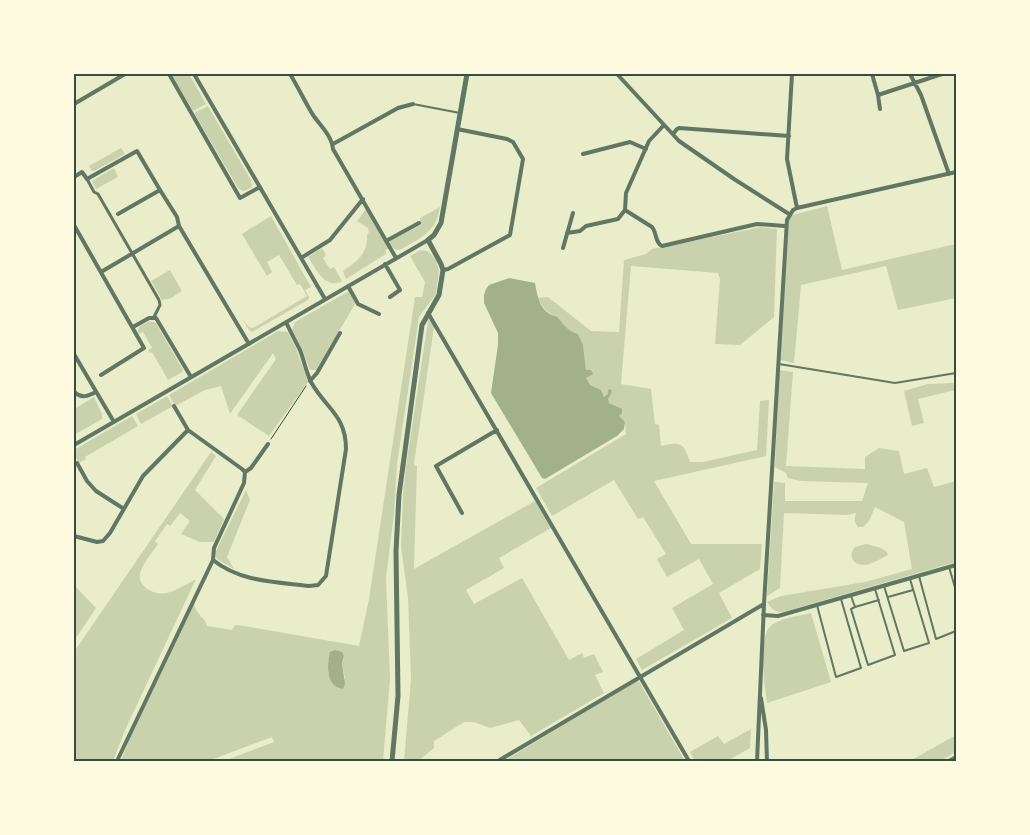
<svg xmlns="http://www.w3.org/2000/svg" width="1030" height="835" font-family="'Alegreya Sans',sans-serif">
  <rect width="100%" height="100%" fill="#e9edc9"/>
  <path fill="#cad2ad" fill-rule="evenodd" d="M171 74H189L206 104 193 111Z
    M208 106 251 180 252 187 245 191 241 190 238 188 194 113Z
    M121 148 125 154 94 171H92L89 166Z
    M114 168 118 177 96 189 92 181Z
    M827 206 842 270 956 244V298L898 310 886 266 801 285 794 363 780 360 789 216Z
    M440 207C436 232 422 237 402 249 396 251 393 249 390 244V241L421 225 420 218Z
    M366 209 389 248 386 250V254L346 279 343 271C357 262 368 253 367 235L369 232 368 228 357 221Z
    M271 216 311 287 305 290 309 297 308 300 252 332 249 330 242 319 249 327 253 328 307 296 300 284 297 285 279 255 267 262 272 272 267 276 242 234Z
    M761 227 777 229 774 317 740 345 715 344 720 279 718 273 631 266 621 384 651 389 655 424 659 425 661 446C681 441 684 443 690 462H703L757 450 760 401 769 400 766 456 654 481 691 544H762L760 569 719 593 732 618 642 670 636 659 684 630 672 608 713 584 699 559 667 577 657 559 666 554 643 517 638 519 614 480 552 516 536 488 626 434 625 422C620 419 609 406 608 400 608 398 611 394 612 392L604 397 601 390 590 385 585 377 592 374 586 370 583 345 578 334C565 331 564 322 555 316 546 311 543 308 538 298L548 297 591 331 619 332 624 260 646 254 652 249Z
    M322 248 326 255 323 258 330 269 334 267 342 281C325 290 316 269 308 257Z
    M421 250 427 251 430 253 436 260 439 271 436 294 419 317 397 464 394 514 386 578 390 679 383 761H224L274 742 272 737 208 761H121L129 740 194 603C196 616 205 616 207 626L232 630 235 625H238L359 646 369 599 415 297H422L425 282 410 256ZM344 657 342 663 345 679 332 682 328 673V660Z
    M170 270 182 291 171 298 162 300 151 281Z
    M349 291 355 304 316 370H310L302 349 292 330 295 322Z
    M430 319 434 327 414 464 415 466 417 465 414 569 535 501 551 528 499 558 504 568 466 590 474 604 522 578 569 660 582 653 584 658 594 654 603 672 595 675 604 693 531 736 519 720 490 728 474 722H464L434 741V748L418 761H404L411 679 408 598 401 547 403 495 406 466 428 321Z
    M149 321 156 323 183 370 182 372 168 380 152 352 150 353 148 350 152 348 143 332 139 334 138 331 139 327Z
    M278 331 288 332 296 348 308 382 269 436 237 415 276 359 273 353 230 414 221 386 205 390 175 406 169 395Z
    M779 370 793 372 786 466 865 469V457L879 448 899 451 904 474 927 468 934 487 956 481V562L783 612C775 613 771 608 767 602L781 596 865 582 912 569 904 522 875 507 869 521 863 527H858C853 521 855 519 856 513L847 515 784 513 780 588 767 596 774 482 785 483V501H862L868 483 801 481 788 478 786 473 775 467Z
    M953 383 955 390 918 399 924 423 912 426 904 391 928 384Z
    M167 396 173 406 141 424 136 414Z
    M94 397 102 414V419L74 435V409Z
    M132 416 138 426 85 457 86 459 79 463 74 454V450Z
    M211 452 216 456 195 490 224 519 214 542H200L181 534 190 521 180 513 170 526 167 524 155 541 158 544C153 552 142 564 140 574 139 580 141 584 146 588 164 601 179 588 196 579L126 728 113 761H74V652Z
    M246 490 250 500 227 557 234 569 217 559 215 553Z
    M866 544 881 548 887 552 888 555C882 558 875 562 869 564 856 568 846 558 855 547Z
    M74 585 96 608 74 641Z
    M811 613 831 682 767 703C765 686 756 634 773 624 784 617 800 616 811 613Z
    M638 680 685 761H504Z
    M751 729 750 748 727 761H695L690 752 718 736 724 744Z
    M956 735V752L940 761H910Z"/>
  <path fill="#a3b18a" d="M509 278 535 283C537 294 539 308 550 314 553 316 554 315 557 317 564 324 567 331 578 334L583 345 586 370H591L593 374 586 378 590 385 601 390 604 397 608 394V390L611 389 612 392 608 399 609 403 622 409V413L619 416 625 422 624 429 617 436 545 479 542 478 491 393 498 345V333L484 303V295L486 289 489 285Z
    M335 650 342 652 344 656 342 663 345 684 343 689C325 686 327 665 330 652Z"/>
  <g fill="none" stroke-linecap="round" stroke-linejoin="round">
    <path stroke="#344e41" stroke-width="1" d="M271 439 306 386"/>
    <path stroke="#617663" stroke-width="2" d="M413 104 460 113
      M779 364 895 383 956 373
      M949 567 956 591
      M919 576 936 639 956 631
      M884 586 904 651 929 643 910 579
      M851 596 855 607 851 609 868 665 895 655 875 589
      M888 597 913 590
      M817 605 836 677 861 668 841 599
      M855 607 879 600"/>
    <path stroke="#617663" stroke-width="3" d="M87 179 94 192 98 194 159 300 160 305 154 317"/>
    <path stroke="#617663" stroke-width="4" d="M169 74 240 198 260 187
      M194 74 325 299
      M290 74C298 87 305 102 313 115 320 125 332 136 333 149L396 258
      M617 74 679 141 734 179 789 214
      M792 74 787 159 797 208
      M872 74 878 95 880 109
      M910 74 921 95 949 174
      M878 95 942 74
      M74 104 125 74
      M673 134 677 129 679 128 789 136
      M333 144 398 108 413 104
      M583 154 630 142 646 149
      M74 177 82 172 87 179 137 151 160 190 118 214
      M160 190 177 217 179 226 249 344
      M625 210 652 227C657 233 655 243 662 246L757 224 785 226
      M74 225 144 348 101 375
      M567 233 580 231 586 226 618 219 625 210 626 193 649 141 664 125
      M386 241 419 223
      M563 248 573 213
      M301 258 330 240 363 199
      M385 264 400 290 390 297
      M443 270 448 269 510 235 523 159 513 142 507 139 457 129
      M101 272 179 226
      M348 286 358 304 379 314
      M428 313 689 761
      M133 327 149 318H156L191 377
      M74 354 114 422
      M310 381 317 373 340 333
      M74 392C82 399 88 396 96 392
      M174 406 188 430 242 469 245 472 244 483 214 548 213 560
      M74 445 428 240
      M77 463 87 481 96 491 124 509
      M245 472 251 468 268 444
      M462 513 436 466 497 430
      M74 536 97 542 103 541 110 533 143 476 188 430
      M213 560C240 582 277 582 309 586L318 585 326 576 346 449C346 415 326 409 311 382 306 372 304 360 300 350 295 340 290 331 286 322
      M763 615 778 616 956 565
      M761 698 766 730 767 761
      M117 761 213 560
      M498 761 764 604
      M757 761 764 604 787 220 793 210 797 208 956 172
      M949 761 956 757"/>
    <path stroke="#617663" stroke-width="5" d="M392 761 398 696 396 551 399 495 422 325 439 295 443 270 441 264 428 240 434 235 441 223 467 74"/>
  </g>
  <rect width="1030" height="835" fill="none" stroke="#fefae0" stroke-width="150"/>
  <rect x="75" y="75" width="880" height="685" fill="none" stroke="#344e41" stroke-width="2"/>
</svg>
